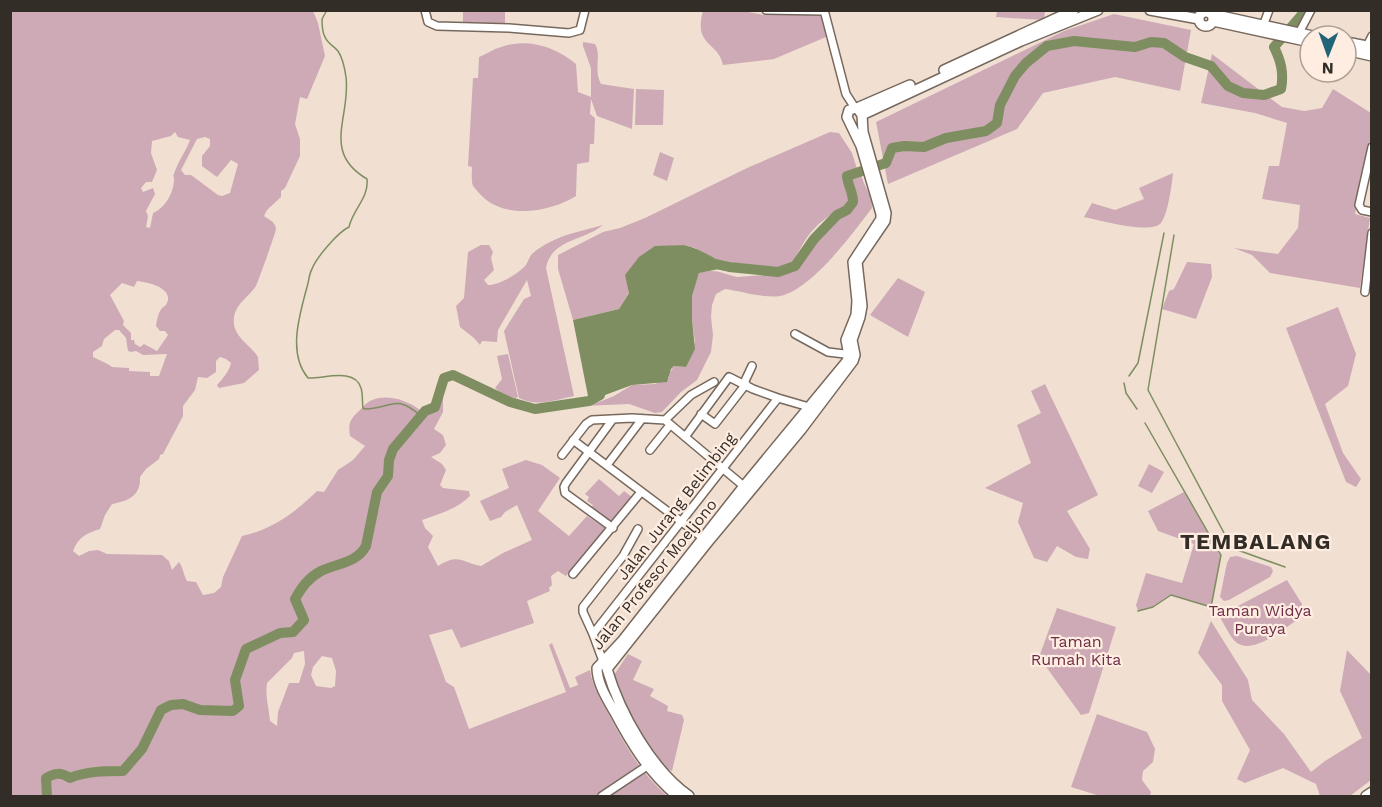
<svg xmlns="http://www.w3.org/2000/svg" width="1382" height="807" font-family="'Work Sans',sans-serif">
  <rect width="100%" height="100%" fill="#f1e0d2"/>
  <path fill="#cdaab6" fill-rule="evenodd" d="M10 11H313L318 23 325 56 307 99 300 97 295 124 300 139V156L285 188 281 191V197L267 210 264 216C269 220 275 221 276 229 276 232 258 282 256 286 247 299 232 306 234 324 235 337 251 346 258 357L259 370 244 383 219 388 217 385C223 378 229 372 231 363L226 359 220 357 216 361V372L207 378 198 377 195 390 183 406V416L163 454 160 455 159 459 146 469 140 477C141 496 128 501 112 504L105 515 100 529C87 533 78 537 73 551L79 556 89 551 98 550 107 554 162 555 169 561 172 570 179 562C183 567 183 574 187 581L196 582 203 595 214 593 221 587 223 577 242 536C271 530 296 512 317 491L324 492 338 470 353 460 365 446 350 436C348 424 350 419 359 411 362 408 366 403 370 401 386 393 407 400 420 410L433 405 435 398 443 396V412L434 429 443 435 446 445 440 453 431 457 442 464 446 470 440 485 443 488 469 491 470 496C457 509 439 514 422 520L425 528 433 536 428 547 438 566C459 553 461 562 481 566L503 553 532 540 517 505 505 512 501 517 490 521 480 501 509 488 502 469 526 460 542 465 560 478 538 511 569 536 587 516 608 530 566 576 558 571 551 576 552 585 549 588 550 591 527 601 534 623 461 648 452 629 429 635 446 682 454 687 469 729 566 692 549 645 552 643 570 688 578 685 575 677 590 670C592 685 601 700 608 713 624 744 641 773 667 796H11ZM175 132 178 137 190 140C186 151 179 160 175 171 172 179 174 173 174 181 173 194 165 208 153 213L150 228 146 227 148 216 146 211 155 194 153 188 143 192 141 188 146 182H152L157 170 151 153 152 141 171 136ZM205 137 210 139V146L202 156V166L217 177 231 160 238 164 230 193 222 196 218 195 191 175H185L181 170 197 139ZM137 281C147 282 176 288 166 305 165 306 163 307 162 308 158 313 157 320 156 326L160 331H165L168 335 157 351 144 344 140 347 135 344 134 340H131V333L123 325 124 321 110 295 122 283 134 287ZM115 330H119L126 338 128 351 131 352 136 351 143 355 167 354 159 376H150V372L129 371V368L112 367C106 362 100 361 93 357V352L102 346 104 339ZM304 651 305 664 299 683H289L278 712 277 726 270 721C269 708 265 697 267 683L292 658 294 653ZM322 656 332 658 336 671 335 686 331 688 316 686 311 675 313 667Z
    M463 11H505V24L463 22Z
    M703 11H743L764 15 822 14 826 37 774 59 723 65C719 48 709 48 703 36 699 29 701 18 703 11Z
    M997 11H1045L1044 20 996 17Z
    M1114 14 1191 30 1180 91 1115 77 1043 93 1017 129 888 184 876 122 1064 31Z
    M583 42 595 44C602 56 593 70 601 84L634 89 632 129 597 116 591 99 590 114 595 118 594 144H590L589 162 577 164 576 196C549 213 502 220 479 193 478 192 474 187 473 186 471 181 472 172 472 167L468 166 473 78H478L479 57C487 54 493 49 501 47 528 38 554 46 576 64L578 92 591 97V68L583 46Z
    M1212 54 1282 107 1304 111 1322 108 1333 89 1371 113V136L1355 214 1370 218 1360 288 1270 273 1252 255 1234 248 1278 254 1298 228 1300 205 1262 199 1269 166H1279L1287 123 1255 113 1201 103Z
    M636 89 664 90 663 125H635Z
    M830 132 839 133 852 153 857 169 844 174 845 186 850 194 846 206C830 214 816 224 806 239 801 246 797 256 791 263 781 273 742 270 732 262L722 263 695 248 684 245 656 247 619 309 573 320 558 269V255L603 232 620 228 645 218 747 168Z
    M660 152 674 158 667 181 653 175Z
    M1173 173C1172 184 1168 214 1161 223 1151 235 1099 220 1084 217L1092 203 1115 210 1144 199 1139 188Z
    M861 174C864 187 872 195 872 208 852 234 815 285 784 295 770 300 740 291 725 289L716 294 712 305 711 317 713 335 711 352 697 380 681 392 662 412 655 413 629 404 583 406V404L599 402 614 396 632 385 655 384 669 378V374L674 366 686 367 695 342 692 319V295L699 273C717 268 722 274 737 277L779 274 798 269C810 250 820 234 837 220 843 215 852 211 854 203 857 195 853 186 850 180Z
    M603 225C584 241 551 239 546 268L574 396C555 400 537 407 519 398L504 331 524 299 531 296 527 280 498 330 497 342 482 341 480 345 474 338 460 327 456 306 464 298 468 252 481 245H489L493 252 491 258 494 270 484 280 488 285C499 285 518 274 525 266 528 263 529 257 532 254 537 249 546 244 552 241 568 233 586 230 603 225Z
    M1187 262 1211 264 1212 277 1196 319 1162 309 1169 291 1174 289Z
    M898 278 925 292 908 337 870 315Z
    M1338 307 1356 354 1348 386 1325 404 1343 453 1361 479 1356 487 1346 482 1286 328Z
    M508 354 518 397 516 398 504 396 495 388 502 379 497 356Z
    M1045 384 1098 495 1067 511 1090 549 1088 559 1076 557 1057 546 1047 562 1034 558 1018 522 1023 503 985 488 1031 463 1017 425 1041 413 1031 391Z
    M1149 464 1164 472 1152 493 1138 486Z
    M599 479 619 496 624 491 632 497 613 524 590 509 593 505 587 501 589 497 585 494Z
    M1184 492 1221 555 1211 607 1171 595 1153 607 1138 611 1136 605 1146 573 1182 583 1194 544 1158 531 1148 511Z
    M1237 556 1271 567 1273 571 1270 577 1229 600 1224 601 1220 597 1227 563 1230 557Z
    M1287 580 1302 604 1300 618C1286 627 1254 655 1237 643 1230 638 1224 623 1219 616Z
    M1057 608 1116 627 1089 713 1081 715 1039 657Z
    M1211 621 1248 680 1252 700 1284 734 1311 772 1325 761 1362 738 1340 691 1347 650 1371 675V780L1350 796H1320L1316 784 1283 768 1245 783 1237 779 1250 750 1222 701V685L1198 653Z
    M628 654 642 661 633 680 654 689 650 696 668 706 667 711 682 715 684 720 672 771C661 768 637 732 631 720 623 706 619 690 614 675Z
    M1097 714 1147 732 1155 749 1153 762 1143 771 1142 780 1151 792 1150 796H1100L1071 787Z"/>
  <path fill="#7e8e60" d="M684 245C701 249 714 258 729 267L699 273 692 296V319L695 349 686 367 674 366 671 369 667 382 632 385 589 401 573 320 619 309 629 293 625 275 639 257 655 246Z"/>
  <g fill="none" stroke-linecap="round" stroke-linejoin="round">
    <path stroke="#7e8e60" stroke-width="1.5" d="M327 10 322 19C322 25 322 32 325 37 327 43 334 46 338 51 342 57 345 70 346 77 351 117 321 152 367 179 369 198 353 209 349 227 338 232 316 258 312 269 309 274 309 281 307 287 300 314 287 353 308 378 323 379 355 367 361 388 363 394 362 402 363 408L365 409C393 408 395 393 421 416
      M1174 235 1148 390 1232 548 1285 567
      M1129 376 1138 363 1164 233
      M1124 383 1126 393 1137 409
      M1138 611 1153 607 1171 595 1211 607 1221 555 1145 423"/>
    <path stroke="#7e8e60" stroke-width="10" d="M716 264 729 267 778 272 795 266 814 239 837 215 847 210 853 202C853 192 848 186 847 176L886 163 892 148 904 146 924 147 946 138 986 131 997 123 1000 105 1015 76 1026 63 1047 46 1074 41 1135 47 1151 42 1164 43 1185 57 1211 66 1228 86 1243 93 1264 95 1281 89C1284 73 1281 61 1274 47L1306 10
      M47 796 46 778C55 773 60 772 70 778 86 771 106 771 123 771L142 749 161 710 171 705 183 704 200 710 233 711 239 706 235 680 246 649 280 633 293 632 304 620 295 599C302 587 308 578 321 571 337 563 356 564 366 546L377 492 388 476 389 460 393 449 425 411 435 407 444 378 453 375 510 402 535 409 589 401 600 395"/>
    <g stroke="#77685d" stroke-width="10">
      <path id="street" d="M425 10 428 22 437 26 509 28 569 33 580 30 585 10
        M766 10 824 11
        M824 10 846 94 855 108
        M1207 12V10
        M1263 26 1269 10
        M1299 33 1311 10
        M1367 46 1372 36
        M1372 147 1359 205 1362 210 1372 212
        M1365 292 1372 233
        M795 334 828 352 853 355
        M744 383 752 366
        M701 414 715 424 746 384
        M665 420 691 395 714 382
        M685 437 729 377 753 389 778 398
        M573 440 703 538
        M650 450 670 425
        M562 455 586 424 592 420 632 418 665 420 746 488
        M607 465 642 419
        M613 528 565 493 564 487 566 483 613 419
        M573 574 641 492
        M593 634 583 612V607L623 556 638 529
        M604 664 593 634 778 398 809 407
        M602 796 647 766"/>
    </g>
    <g stroke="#77685d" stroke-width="12">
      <path id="secondary" d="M1150 10 1199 19
        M1199 19a7 7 0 1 1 14 0a7 7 0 1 1-14 0Z
        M1212 14 1313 36
        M1213 21 1310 42
        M1346 42 1372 47
        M1346 50 1372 56
        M944 70 1074 10
        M857 108 910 85
        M862 115 1021 41 1098 10
        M677 796C648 771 632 745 614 711 607 699 597 683 597 668L623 640 744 486 847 361 849 355 846 340 856 315 857 301 853 262 881 219V214L861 146 847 117 849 110 857 108 862 115 863 132 886 213 885 221 857 262 862 306 860 317 852 340 855 355 853 361 801 430 708 542 607 669C620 713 651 769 689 796
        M1366 796 1372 792"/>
    </g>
    <use href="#street" stroke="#fff" stroke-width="7"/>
    <use href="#secondary" stroke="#fff" stroke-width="9"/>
  </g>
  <g text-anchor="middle" stroke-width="4.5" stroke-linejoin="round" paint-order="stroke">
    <g font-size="16" fill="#332d28" stroke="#feede0">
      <text transform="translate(676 506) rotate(-52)" y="6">Jalan Jurang Belimbing</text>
      <text transform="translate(654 574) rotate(-51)" y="6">Jalan Profesor Moeljono</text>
    </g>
    <g font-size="16" fill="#6d2c48" stroke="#feede0">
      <text x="1260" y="616">Taman Widya<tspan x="1260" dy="18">Puraya</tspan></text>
      <text x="1076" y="647">Taman<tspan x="1076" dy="18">Rumah Kita</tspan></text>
    </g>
    <g font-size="22" font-weight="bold" letter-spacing="1.5" fill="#332d28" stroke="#feede0">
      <text x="1256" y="549">TEMBALANG</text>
    </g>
  </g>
  <rect width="1382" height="807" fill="none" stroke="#332d28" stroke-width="24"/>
  <g transform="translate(1328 54) rotate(181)"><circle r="28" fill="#feede0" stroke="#ada096" stroke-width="1.5"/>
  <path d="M0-4.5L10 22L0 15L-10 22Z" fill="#226477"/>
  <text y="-9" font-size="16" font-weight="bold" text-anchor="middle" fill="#332d28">N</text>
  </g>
</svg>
